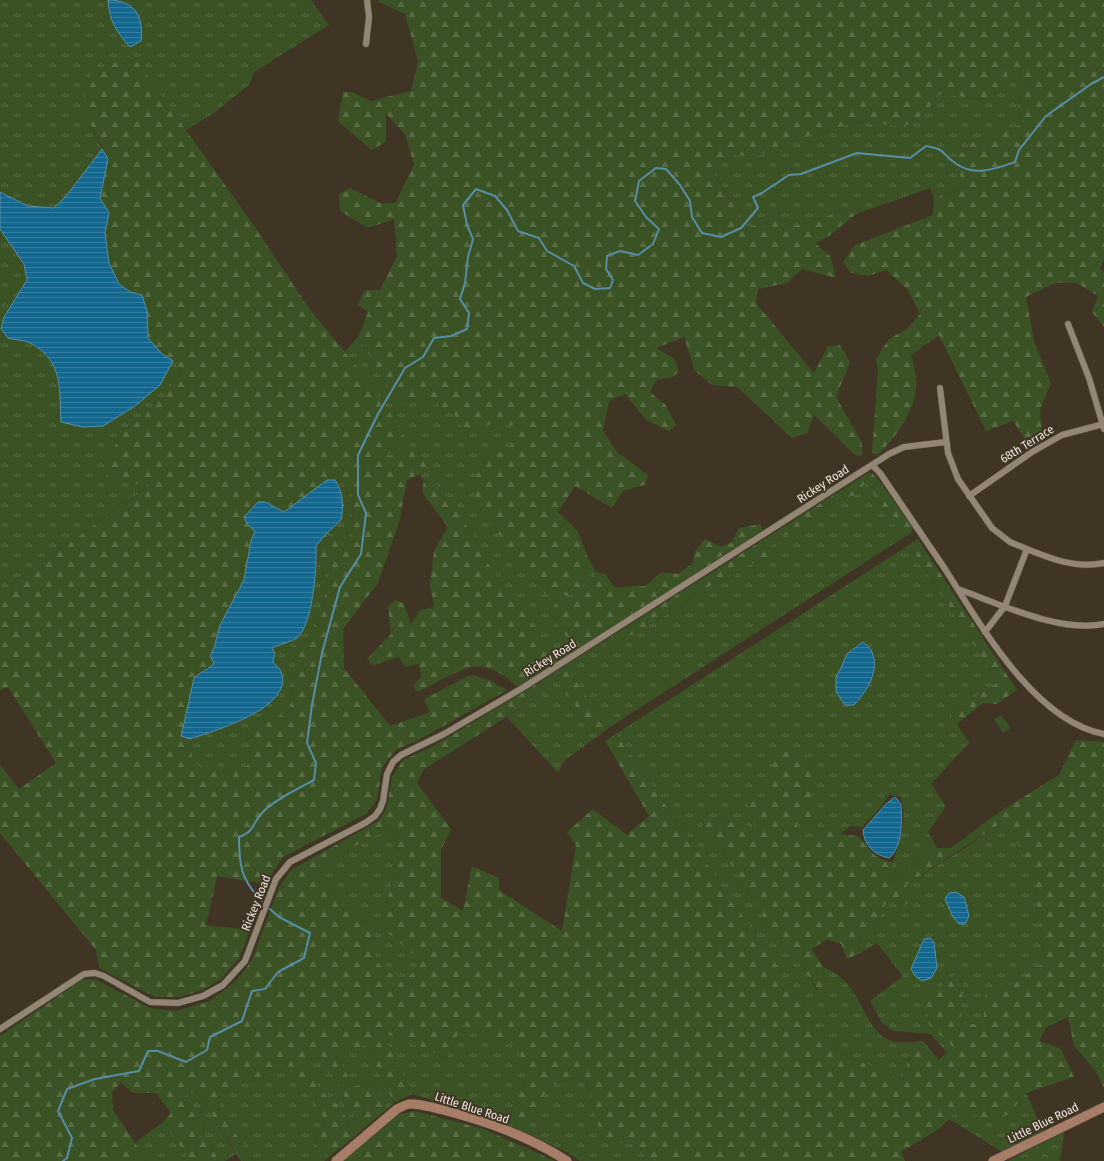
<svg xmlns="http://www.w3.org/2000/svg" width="1104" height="1161" font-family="'Fira Sans Condensed',sans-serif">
  <defs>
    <pattern id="grass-tufts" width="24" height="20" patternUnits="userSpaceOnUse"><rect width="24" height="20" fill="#3b5224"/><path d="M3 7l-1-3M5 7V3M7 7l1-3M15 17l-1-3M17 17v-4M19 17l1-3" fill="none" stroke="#586b43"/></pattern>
    <pattern id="forest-firs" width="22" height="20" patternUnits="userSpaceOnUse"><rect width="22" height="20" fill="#3b5224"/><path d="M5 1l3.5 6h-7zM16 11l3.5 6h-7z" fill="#586b43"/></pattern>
    <pattern id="park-crowns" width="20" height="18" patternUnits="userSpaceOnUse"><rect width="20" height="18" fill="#3b5224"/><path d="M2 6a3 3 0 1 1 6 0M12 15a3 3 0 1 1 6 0" fill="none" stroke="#586b43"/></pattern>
    <pattern id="water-rules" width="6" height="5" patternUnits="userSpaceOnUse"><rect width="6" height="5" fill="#146890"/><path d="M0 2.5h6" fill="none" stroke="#367e9f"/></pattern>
  </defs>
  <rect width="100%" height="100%" fill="#403525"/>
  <path fill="url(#grass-tufts)" d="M0 0H108L109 16 142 28C139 15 132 6 119 0H311L329 25 254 72 250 84 214 113 186 130 132 55 81 105 102 149C88 170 72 190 54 208L28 206 0 192Z
    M1007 71 1018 72 1028 80 1018 106 1020 125 973 142 957 157 962 189 934 198 930 188 856 214 840 212 794 226 785 219 747 227 712 170 726 154 754 157 822 131 864 121 904 127 925 113 940 94 986 100Z
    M0 229 24 264 27 280 4 317 8 338C15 340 25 340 32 344 64 362 59 391 62 422L103 426 135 406 160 385 173 361 182 369 164 397 127 428 152 484 0 591Z
    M358 337 398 401 439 399 451 410 467 433 491 424 519 426 508 451 488 454 472 484 583 586 588 558 596 572 591 587 580 599 556 604 549 611 576 650 560 660 479 553 475 537 436 484 424 481 419 475 429 470 387 456 363 374 345 352Z
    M335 480 352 484 353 542 325 535 341 520 340 487Z
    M866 482 903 538 610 727 564 666 604 641 609 648 683 605 696 592 729 578 750 563 760 564 768 558 767 548 828 505 857 494Z
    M909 545 998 682 950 713 969 743 931 784 946 806 928 832 937 848 904 870 897 881 888 879C895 852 909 825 901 797L889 795 882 806 862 827 851 826 840 834 825 827 811 839 797 831 798 819 818 811 808 788 814 773 805 752 772 800 756 828 718 819 702 821V829L720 846 780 947 800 964 817 990 826 985 823 967C863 980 863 1034 892 1041 899 1043 907 1042 914 1042L902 1080 838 1052 616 734Z
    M317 564 330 567 322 615 297 655 290 712 246 729 252 765 229 774 193 765 190 739C218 730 252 720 274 699L281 672 273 662 275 654 272 648 301 634 307 622Z
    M552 674 598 736 564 761 558 773 507 717 545 692 540 682Z
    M1004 820 1032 867 1045 962 1008 987 983 1024H961L963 986 958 973 937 990 953 1047 947 1053 931 1034 893 1031 882 1023 870 1001 903 976 877 943 859 954 861 934 879 920 887 900 906 885 965 848Z
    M391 826 399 854 384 913 422 961 417 969 402 982 375 962 374 929 307 873Z
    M462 1025 517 1044 529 1073 509 1116 528 1123 549 1086 585 1075 602 1141 634 1144 651 1161H580L567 1152 506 1124 412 1094 381 1031 447 1058Z
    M366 1045 394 1103 387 1109 372 1081 353 1087 337 1054Z
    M323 1056 362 1130 355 1136 340 1107 319 1089 306 1061Z
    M289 1066 325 1120 315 1142 329 1157 324 1161H254L219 1110 223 1091Z
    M197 1091 236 1154 225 1161H219L184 1096Z
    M1026 1093 1043 1131 1001 1151 949 1119 961 1107 1009 1114Z
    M163 1122 190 1161H147L135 1143Z"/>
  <path fill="url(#forest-firs)" fill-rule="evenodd" d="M378 0H1104V259L1100 269 1104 272V327L1092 312 1098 296 1077 283H1055L1026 297 1034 341 1051 384 1040 409 1042 432 1025 439 1013 421 986 431 939 335 911 355C913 363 916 372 916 380 918 408 897 436 878 455L872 452 878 370 876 359 889 339 908 328 920 314 908 290 886 270 868 276 851 273 843 262 855 245 933 215 934 198 962 189 957 157 973 142 1020 125 1018 106 1028 80 1018 72 1007 71 1008 88 986 100 940 94 925 113 904 127 863 121 822 131 754 157 726 154 712 171 747 227 785 219 794 226 840 212 856 214 829 236 815 243 830 256 836 278 802 269 787 283 758 289 756 303 814 373 828 346 840 345 850 362 836 397 862 442V456L855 455 814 415 807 433 792 438 737 387 712 385 695 371 684 337 656 348 675 359 679 372 671 378 657 379 650 392 665 404 676 425 669 431 646 420 625 394 609 401 603 431 617 452 648 475 645 485 623 491 612 508 575 486 558 512 578 531 588 558 583 586 571 595H546L476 505 472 484 488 454 508 450 519 426 491 424 467 433 451 410 438 409 439 399 398 401 358 337 368 312 358 305 365 290H380L397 256 394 219 368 228 340 211 339 194 350 188 382 204 396 202 414 165 405 134 386 114V142L371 150 338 121 343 92H353L370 101 411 91 418 61 405 14 379 2Z
    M132 54 252 223 311 311 363 374 403 432 388 456 414 447 429 470 407 480 400 519 378 583 343 629 344 668 390 726 430 712 424 699 470 675 487 679 507 690 417 741 397 749 382 767 377 800 366 814 283 857 265 884 217 876 206 925 250 930 239 958 222 978 203 990 180 997H155L99 968 96 950 0 833V765L19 789 56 763 8 687 0 690V591L151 485 106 481 107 458 127 428 164 397 182 369 161 353 148 338 147 311 130 292 119 284 109 263 105 233 109 213 100 198 108 159 81 105 91 75ZM327 480H335L352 484 353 542 325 535 316 546 317 564 330 567 322 615 297 655 290 712 246 729 252 764 229 774 193 764 190 739 184 738 194 678C200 672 210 669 214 662L210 656 214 648 220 625 244 580 251 541 255 531 248 525 265 502 284 512Z
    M868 473H872L878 479 913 528 911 533 903 538 866 482 857 494 828 505 767 548 769 558 760 564 750 563 729 578 696 592 683 605 609 648 604 641Z
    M424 481 436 484 475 537 480 553 560 660 520 686H516C505 675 489 664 471 667 462 668 429 687 417 692L413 686 421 677 419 664 405 667 399 657 373 665 367 659 391 634 388 607 396 600 404 604 411 624 420 610 434 607 430 584 434 550 448 527 422 492Z
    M760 524 763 530 576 650 549 611 556 604 580 599 591 587 596 572 605 574 615 588 631 586H645L662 572 678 574 693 563 694 553 705 539 721 547 732 542 739 528Z
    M918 539 1017 690 997 704 983 703 957 724 950 713 998 682 909 545Z
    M564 666 610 727 598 736 552 674Z
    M540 682 545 692 423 770 417 783 451 829 441 850V898L463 911 472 866 499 878V890L562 931 576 845 567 832 593 809 627 835 649 816 605 741 616 734 838 1052 902 1080 914 1042 923 1041 939 1060 953 1047 929 1025 925 993 937 990 958 973 963 986 961 1024H983L986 988 1008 987 1045 962 1032 868 1004 821 906 885 913 896 904 907 887 900 879 920 861 934 859 954 847 959 841 944 828 939 811 949 823 967 826 985 818 990 800 964 780 947 720 846 702 829V820L718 819 756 828 747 808 752 796 772 799 767 778 775 761 790 747 805 752 814 773 808 788 818 811 809 821 798 819 797 831 811 839 825 827 840 834 858 836C869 847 874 861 893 862L888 879 897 881 904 870 937 848H951L999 812 1059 775 1076 740 1104 742V1089L1096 1071 1074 1046 1068 1017 1045 1028 1040 1041 1061 1049 1074 1077 1026 1093 1009 1114 988 1123 961 1107 939 1129 901 1152 905 1161H651L634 1144 602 1141 585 1075 549 1086 528 1124 509 1116 529 1073 517 1045 462 1025 447 1058 382 1032 412 1094 394 1103 366 1045 337 1054 353 1087 372 1081 387 1109 362 1130 323 1056 307 1061 319 1089 340 1107 355 1136 329 1157 315 1142 325 1120 288 1066 223 1091 219 1110 254 1161H241L197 1091 184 1096 219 1161H190L163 1122 171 1113 156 1093H133L121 1083 112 1092 113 1110 147 1161H0V1036L82 980 95 979 150 1008 176 1011 210 1001 235 982 252 960 279 887 291 870 378 821 386 810 392 777 403 760 432 747ZM391 826 399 854 384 913 386 931 422 961 417 969 402 982 376 962 374 929 307 873Z
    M415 1111 484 1129 555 1161H341L399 1114Z"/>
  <path fill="url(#park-crowns)" d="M1064 1132 1060 1161H1008L1015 1157Z"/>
  <path fill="#3b5224" d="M1001 715 1011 728 1003 733 994 719Z"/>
  <path fill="url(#water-rules)" stroke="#568ea7" d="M108 0C135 0 144 17 141 41L130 47C116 31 109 21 108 0Z
    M102 149 108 159 100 198 109 213 105 233 109 263 119 284 130 292 142 295 147 311 148 338 161 353 173 361 160 385 135 406 103 426 83 427 61 422C59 391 64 362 32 344 25 340 15 340 8 338L1 329 4 317 27 280 24 264 0 229V192L28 206 54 208 67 195Z
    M327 480H335C343 492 344 505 341 520L325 535 316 546C317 567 313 622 298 637 294 641 278 645 272 648L275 654 273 662C275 665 280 668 281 672 295 708 213 731 190 739L181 736 182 732 194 678C200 672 210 669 214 663L210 656 214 648 220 625 244 580 251 541 255 531 248 525 244 517 258 502H265L284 512Z
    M863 642C886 658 870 689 854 705H845L836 692V677L841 668 847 654Z
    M895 797 901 804C902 821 903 846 889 858 873 855 864 844 863 830L886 804Z
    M956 892 964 897 969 916 965 924H959L953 917 945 899 949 893Z
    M930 938 934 942 937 968 931 978 922 981 915 976 911 969 924 939Z"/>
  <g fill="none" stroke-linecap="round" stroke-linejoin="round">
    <path stroke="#568ea7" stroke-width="2" d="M262 901C241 880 239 865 239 837 256 830 251 825 262 813 272 801 299 788 314 780L316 763 307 743 312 705 322 653 340 587 361 554 366 513 358 495V455L378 414 405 368 423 357 434 338 451 336 467 329 469 313 460 299 465 283 468 257 473 239 467 225 463 205 476 189 495 196 507 210 518 231 539 238 547 251 574 266 583 283 595 289 610 288 613 280 606 269 607 256 620 251 638 255 653 244 659 229 646 217 635 201 639 181 656 168 666 169 680 185 690 201 692 217 702 233 721 237 741 228 758 208 753 197 762 193 789 175 801 174 857 153 910 158 926 146C948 150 940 153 955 163 974 177 995 169 1015 162L1019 150 1046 116 1091 84 1104 77
      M63 1161 67 1158 72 1138 58 1111 67 1089 95 1079 139 1071 148 1051H158L186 1062 207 1050 210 1037 242 1021 252 991 265 989 278 972 304 958 310 933 279 917 270 909"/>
    <g stroke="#5b5243" stroke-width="7">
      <path id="street" d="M366 44 369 17 367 0
        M1068 324 1089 378 1104 429
        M940 388 948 453 958 479 992 528 1010 542 1027 549 1005 606 985 632
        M872 465 880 473C902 505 923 537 945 569 980 624 1034 721 1104 734
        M969 496 1032 452 1062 435 1104 424
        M1027 549C1052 559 1076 569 1104 563
        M958 589C1000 604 1059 633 1104 624
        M0 1029 84 974 95 973 104 976 150 1002 178 1003 203 996 223 985 245 961 276 879 290 862 365 823 375 816 380 809 383 801 387 774 393 762 401 755 444 734 524 687 889 454 904 447 946 442"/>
    </g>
    <g stroke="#5b5243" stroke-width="10">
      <path id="secondary" d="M336 1161 397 1109C401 1107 405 1105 409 1104 419 1103 429 1107 439 1109 483 1120 529 1136 567 1161
        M993 1161 1104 1107"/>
    </g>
    <use href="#street" stroke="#938674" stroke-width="6"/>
    <use href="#secondary" stroke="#a77d68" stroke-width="9"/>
  </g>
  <g text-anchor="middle" stroke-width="4" stroke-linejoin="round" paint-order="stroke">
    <g font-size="12" fill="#efe8de" stroke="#403525">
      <text transform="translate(1027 444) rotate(-32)" y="4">68th Terrace</text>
      <text transform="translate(823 484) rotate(-33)" y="4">Rickey Road</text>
      <text transform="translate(550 658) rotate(-32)" y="4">Rickey Road</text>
      <text transform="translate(256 903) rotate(-68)" y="4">Rickey Road</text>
      <text transform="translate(472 1108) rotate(18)" y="4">Little Blue Road</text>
      <text transform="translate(1043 1123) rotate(-26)" y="4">Little Blue Road</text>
    </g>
  </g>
</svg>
